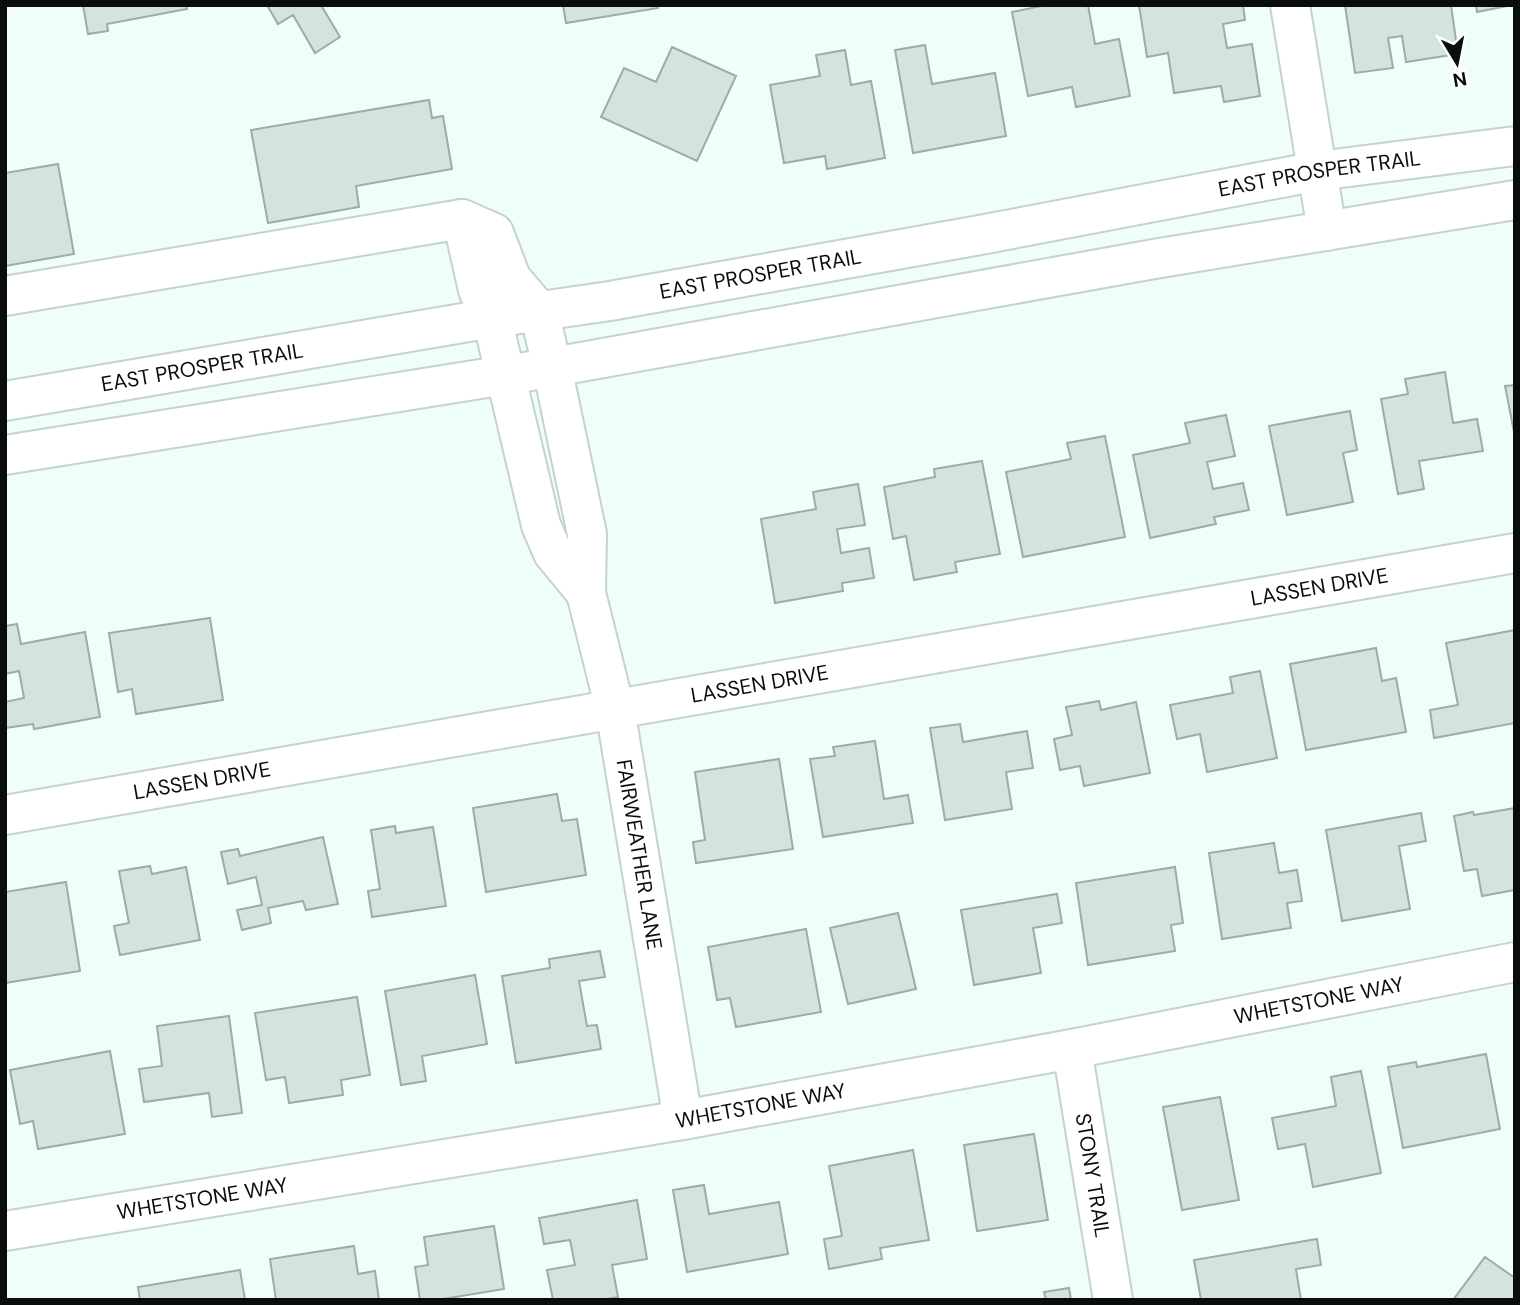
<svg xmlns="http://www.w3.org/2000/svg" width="1520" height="1305" font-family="'DM Sans',sans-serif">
  <rect width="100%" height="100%" fill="#effef7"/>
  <path fill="#d4e3dc" stroke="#9eaca6" stroke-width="2" d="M83 5H186L187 9 107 24 108 31 88 34Z
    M267 5H321L340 37 315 53 293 15 278 24Z
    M563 5H657L658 8 566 23Z
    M1046 5H1088L1095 44 1119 39 1130 96 1076 107 1072 87 1028 96 1012 12Z
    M1139 5H1243L1245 20 1223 24 1227 48 1252 44 1260 96 1224 102 1221 86 1174 93 1168 53 1147 57Z
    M1345 5H1451L1458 54 1406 62 1402 36 1388 38 1393 68 1355 73Z
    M1476 5H1512L1477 12Z
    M925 45 932 84 995 73 1006 136 913 153 895 50Z
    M672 47 736 76 697 161 601 117 624 68 656 82Z
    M845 50 851 85 871 81 885 158 827 169 825 156 784 163 770 85 820 76 816 55Z
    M429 100 432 118 443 116 452 169 356 186 359 207 268 223 251 130Z
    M58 164 74 254 5 266V173Z
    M1445 372 1453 423 1477 419 1483 451 1419 461 1424 489 1398 494 1381 399 1408 394 1405 379Z
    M1515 385V437L1505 386Z
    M1350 411 1357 450 1343 453 1353 502 1287 515 1269 426Z
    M1226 415 1235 456 1207 462 1213 489 1243 483 1249 510 1214 517 1216 524 1150 538 1133 455 1190 443 1185 423Z
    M1105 436 1125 537 1023 557 1006 472 1071 459 1067 443Z
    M982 461 1000 554 955 562 957 572 914 580 906 536 893 539 884 487 935 477 934 469Z
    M858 484 865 525 837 529 841 553 869 548 874 578 842 583 843 591 775 603 761 519 816 509 813 492Z
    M210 618 223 700 136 714 132 689 118 692 109 633Z
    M17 624 21 644 85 632 100 717 34 729 33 724 5 728V702L24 698 19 671 5 674V626Z
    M1515 630V723L1434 738 1430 710 1458 705 1446 643Z
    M1376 648 1382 681 1396 678 1406 732 1306 750 1290 664Z
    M1260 671 1277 758 1207 772 1200 734 1177 739 1170 705 1233 693 1230 677Z
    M1099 701 1101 710 1136 702 1150 773 1084 786 1080 766 1060 770 1054 739 1072 735 1066 707Z
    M960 724 963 742 1027 731 1033 768 1006 772 1012 809 945 820 930 728Z
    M875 741 884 799 908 795 913 823 823 837 810 759 835 756 833 747Z
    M779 759 793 849 696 863 693 842 705 840 695 772Z
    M557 794 562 821 577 819 586 875 486 892 473 808Z
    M1515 808V890L1482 896 1477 869 1464 871 1454 816 1473 812 1474 815Z
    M1421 813 1426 841 1399 846 1410 909 1342 921 1326 830Z
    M395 826 396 833 433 827 446 906 372 917 368 891 380 889 371 830Z
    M323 837 338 904 306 910 303 901 268 908 271 923 242 930 237 910 262 905 256 877 228 884 221 852 238 849 240 856Z
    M1274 843 1279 873 1297 870 1302 901 1287 903 1291 928 1222 939 1209 853Z
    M150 866 152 874 186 867 200 940 120 955 114 926 129 923 119 871Z
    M1175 867 1183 923 1171 925 1175 951 1088 965 1076 883Z
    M66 882 80 971 5 983V892Z
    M1057 894 1062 923 1033 928 1041 973 974 985 961 910Z
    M898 913 916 989 848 1004 830 928Z
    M806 929 821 1012 736 1027 730 998 717 1000 708 947Z
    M600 951 605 977 579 981 587 1026 597 1025 601 1049 516 1063 502 976 550 968 549 959Z
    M475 975 487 1044 422 1056 426 1081 401 1085 385 991Z
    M357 997 370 1075 341 1080 343 1095 289 1103 285 1077 266 1080 255 1013Z
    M229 1016 242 1113 212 1117 209 1093 144 1102 139 1069 162 1066 157 1026Z
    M110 1051 125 1134 38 1149 33 1121 20 1124 10 1070Z
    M1486 1054 1500 1129 1403 1148 1388 1067 1416 1062 1417 1067Z
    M1361 1071 1381 1173 1313 1187 1305 1144 1278 1149 1272 1118 1336 1106 1331 1077Z
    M1220 1097 1239 1200 1182 1210 1163 1107Z
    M1034 1134 1048 1220 977 1231 964 1145Z
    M913 1150 929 1240 880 1248 882 1259 829 1269 824 1239 842 1236 829 1166Z
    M704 1185 709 1214 779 1202 788 1254 687 1272 673 1190Z
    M637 1200 647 1259 612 1265 618 1297 601 1300H553L547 1270 575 1265 570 1240 544 1244 539 1218Z
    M494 1226 504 1289 437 1300H420L415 1267 428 1265 424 1237Z
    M1317 1239 1321 1265 1296 1269 1301 1300H1201L1194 1260Z
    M354 1246 358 1274 375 1271 379 1300H276L270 1259Z
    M1485 1257 1515 1278V1300H1453Z
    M240 1270 245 1300H140L138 1287Z
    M1069 1288 1071 1300H1046L1044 1292Z"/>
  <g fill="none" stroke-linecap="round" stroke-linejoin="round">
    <g stroke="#c4d3cc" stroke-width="42">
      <g id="minor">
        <path d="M1290 5 1327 231"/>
        <path d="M462 219 478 290 492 318 541 525 553 553 586 593"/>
        <path id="s1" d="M5 296 462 219 494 233 511 278 539 311 552 367 587 534 586 593 615 709 683 1120"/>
        <path id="s2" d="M5 815 1515 553"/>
        <path id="s3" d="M1072 1049 1113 1300"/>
        <path id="s4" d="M5 1231 683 1120 1072 1049 1515 962"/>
      </g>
    </g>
    <g stroke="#c4d3cc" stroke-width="42">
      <g id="major">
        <path id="s5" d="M5 401 492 318 610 301 980 235 1318 171 1515 146"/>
        <path d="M5 455 531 371 1154 259 1515 200"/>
      </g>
    </g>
    <use href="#minor" stroke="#fff" stroke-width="38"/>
    <use href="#major" stroke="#fff" stroke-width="38"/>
  </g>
  <g text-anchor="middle" stroke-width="5" stroke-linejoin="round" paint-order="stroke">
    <g font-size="21" fill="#090d0b" stroke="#fff">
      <text dy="7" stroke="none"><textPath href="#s5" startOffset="1334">EAST PROSPER TRAIL</textPath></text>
      <text dy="7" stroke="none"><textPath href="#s5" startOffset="766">EAST PROSPER TRAIL</textPath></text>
      <text dy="7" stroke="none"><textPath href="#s5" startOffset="200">EAST PROSPER TRAIL</textPath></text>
      <text dy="7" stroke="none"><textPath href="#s2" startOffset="1334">LASSEN DRIVE</textPath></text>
      <text dy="7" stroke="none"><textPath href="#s2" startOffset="766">LASSEN DRIVE</textPath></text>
      <text dy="7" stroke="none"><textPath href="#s2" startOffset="200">LASSEN DRIVE</textPath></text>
      <text dy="7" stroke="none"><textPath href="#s1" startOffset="1144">FAIRWEATHER LANE</textPath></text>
      <text dy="7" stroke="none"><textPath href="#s4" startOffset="1334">WHETSTONE WAY</textPath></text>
      <text dy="7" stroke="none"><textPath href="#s4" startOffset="766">WHETSTONE WAY</textPath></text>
      <text dy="7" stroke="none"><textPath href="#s3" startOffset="128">STONY TRAIL</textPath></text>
      <text dy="7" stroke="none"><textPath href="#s4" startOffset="200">WHETSTONE WAY</textPath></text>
    </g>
  </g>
  <rect width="1520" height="1305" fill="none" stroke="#090d0b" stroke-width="14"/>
  <g transform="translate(1457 63) rotate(170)" stroke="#ffffff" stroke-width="5" paint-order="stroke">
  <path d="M0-5L12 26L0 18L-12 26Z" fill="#090d0b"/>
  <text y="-10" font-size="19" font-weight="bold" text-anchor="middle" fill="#090d0b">N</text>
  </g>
</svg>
